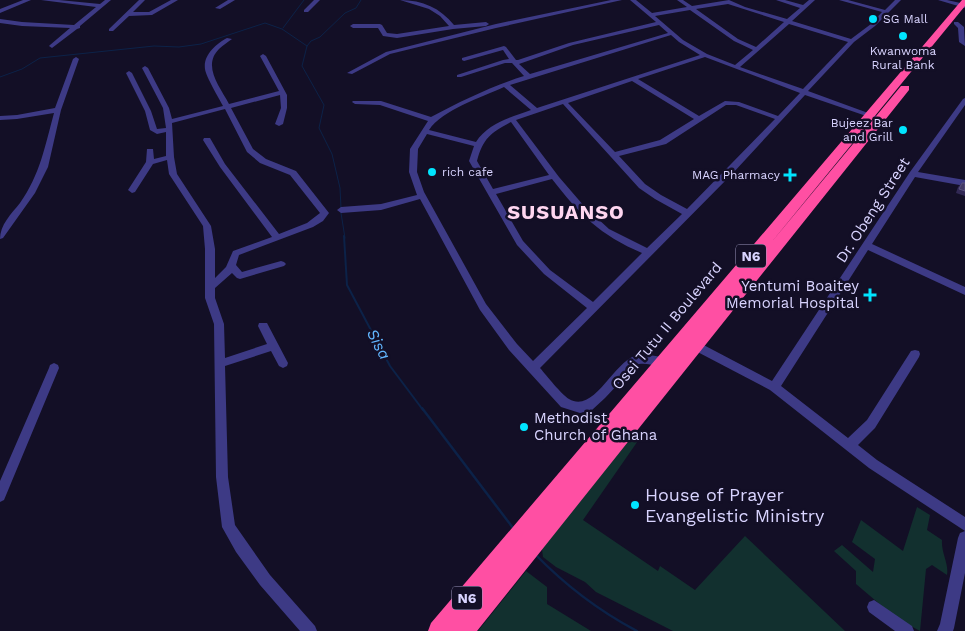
<svg xmlns="http://www.w3.org/2000/svg" width="965" height="631" font-family="'Work Sans',sans-serif">
  <rect width="100%" height="100%" fill="#130f26"/>
  <path fill="#12302f" d="M636 430 642 435 583 520 658 571 660 566 695 590 745 536 845 631H673L596 592 585 582 556 567 543 557 542 549Z
    M917 507 930 515 927 530 942 540C941 553 949 563 947 575L932 565 926 569 920 631 896 618 856 584V571L834 551 842 545 873 572 875 559 852 542 861 520 903 551Z
    M526 571 547 587V604L591 631H478Z"/>
  <g fill="none" stroke-linecap="round" stroke-linejoin="round">
    <path stroke="#0c2248" stroke-width="1" d="M283 28 304 0
      M0 77 22 69 40 58 154 46 179 47 201 44 265 23 282 29 307 46
      M341 208 340 188 332 154 319 128 324 105 302 66 307 46 311 41 320 37 345 13 356 8 361 0
      M341 213 345 238"/>
    <path stroke="#0c2248" stroke-width="2" d="M344 236 347 285 390 366 423 410"/>
    <path stroke="#0c2248" stroke-width="2.5" d="M422 408 513 528
      M535 554C565 585 599 611 637 631"/>
    <path fill="#3d3a85" fill-rule="evenodd" d="M23 0H31L0 13V9Z
      M41 0H59L100 4 105 0H111L80 26V28L77 29 52 48 49 46 50 45 70 28 22 26 0 23V19L22 22 74 25 96 7Z
      M139 0H145L133 12H149L171 0H178L152 15 129 16 113 31H109V29Z
      M228 0H235L220 9 215 8Z
      M314 0H320L308 12H304V10Z
      M400 0C423 0 440 8 454 25L486 22 489 24 486 26 453 29 397 38 383 36 378 28H353L350 26 353 24H380L382 25 387 33 397 34 449 26 440 16 429 9Z
      M611 0H622L496 28 390 54 352 74 347 73 386 52 496 24Z
      M630 0H636L652 13 687 7 677 0H683L692 6 729 0 745 7 787 19 800 8 776 0H785L803 5 809 0H815L792 21 851 39 871 24 882 12 839 0H848L885 10 895 0H901L875 26 854 42 808 91 879 117V119H875L805 95 733 173 540 368C547 376 561 394 569 399 595 415 615 357 639 355 647 354 659 356 666 359L667 362 666 365C656 368 645 361 636 365L605 398 592 410 580 413 561 407 509 350 480 310 420 199 381 210 341 213 337 210 341 207 381 204 417 195 409 172 410 149 428 121 380 105 355 104 352 102 353 101H381L431 117C461 101 492 86 524 76L512 63H505L461 77H457V75L503 60 509 59 503 50 464 61 462 60V58L504 46 506 47 516 60H518L569 43 656 22ZM728 4 784 22 756 47 738 39 696 9ZM690 10 734 41 753 50 735 65 707 54 683 40 655 16ZM789 24 848 42 803 89 740 67ZM659 25 668 33 530 74 519 64 573 45ZM671 35 679 42 700 55 537 108 510 85ZM705 57 800 93 778 116 739 102 725 101 699 116 638 79ZM632 81 694 119 660 140 615 152 568 103ZM504 87 531 110C512 117 488 123 476 142L429 130C442 110 482 97 504 87ZM563 104 639 188 655 199 682 214 647 248 609 229 584 206 559 177 516 120ZM726 105H736L775 119 687 209 661 195 645 184 619 156 666 144ZM511 122 549 175 493 189 477 161C483 138 491 133 511 122ZM427 134 474 146 469 161 517 245 544 274 587 308 533 361 517 344 486 304 424 192 417 172 418 149ZM552 179C580 215 600 235 642 253L593 302 550 270 523 241 496 194Z
      M938 0H947L965 4V8Z
      M954 22H958L964 27 965 46 959 42 958 28 954 24Z
      M227 38 232 39C228 42 223 45 219 49 202 66 220 87 229 104L279 91 260 56 263 54 266 56 287 95V108L283 124 279 126 275 124 281 108 280 95 231 108 253 149 266 159 296 171 329 213 323 221 313 227 239 255 236 265 242 272 281 261 284 262 286 264 284 266 240 279 237 278 232 273 215 288V298L224 324 225 358 267 344 258 326 259 323H267L288 363 287 366 283 368 279 366 271 351 225 366 228 477 235 525 270 575 315 626 317 631H300L260 585 236 552 222 527 216 477 214 324 205 298V249L203 226 169 174 167 160 153 164 135 192 132 193 128 190 146 162 147 149H153L154 159 166 156V132L157 134 150 130 145 111 126 73 129 71 132 73 151 111 157 129 166 128 163 108 142 68 145 66 148 68 169 108 172 119 223 106C219 98 206 77 205 69 203 55 216 44 227 38ZM225 109 247 152 260 163 290 175 320 213 307 223 279 234 225 164 210 138H204L203 140 220 167 272 237 233 251 226 267 215 278V249L211 226 177 174 174 157 172 123Z
      M76 57 79 59 61 110 48 167 35 193 3 238 0 239C0 225 11 214 20 203 40 175 45 146 54 113L17 119 0 120V116L17 115 55 108 73 59Z
      M965 98V105L918 172 965 180V186L915 177 872 244 965 287V295L868 250 781 386 848 438 867 420 911 351 915 350 919 351 920 354 919 357 875 428 858 445 877 460 965 517V573L954 628 953 631H937L940 624 958 538 960 533 965 531 869 468 770 390 688 347 687 344 688 341 692 340 696 341 772 381 910 172 963 99Z
      M54 363 58 365 59 368 4 500 0 502V481L49 368 50 365Z
      M874 600 912 626 914 631H895L869 612 867 607 869 602Z"/>
    <path fill="#ff4fa3" fill-rule="evenodd" d="M962 0H965V6L770 244 901 86H909V90L477 631H428L431 623Z"/>
  </g>
  <path fill="#312854" d="M962 183H965V196L956 193 958 187Z"/>
  <path fill="#433a66" stroke="#5a527e" d="M962 183H965V191L959 189Z"/>
  <g fill="#00e5ff" stroke="#130f26" stroke-width="2">
    <circle cx="873" cy="19" r="5"/>
    <circle cx="903" cy="36" r="5"/>
    <circle cx="903" cy="130" r="5"/>
    <circle cx="432" cy="172" r="5"/>
    <path d="M787.5 167.5h5v5h5v5h-5v5h-5v-5h-5v-5h5z"/>
    <path d="M867.5 287.5h5v5h5v5h-5v5h-5v-5h-5v-5h5z"/>
    <circle cx="524" cy="427" r="5"/>
    <circle cx="635" cy="505" r="5"/>
  </g>
  <g text-anchor="middle" stroke-width="5" stroke-linejoin="round" paint-order="stroke">
    <g font-size="12" fill="#d9d4ff" stroke="#130f26" text-anchor="start">
      <text x="883" y="23">SG Mall</text>
      <text x="903" y="55" text-anchor="middle">Kwanwoma<tspan x="903" dy="14">Rural Bank</tspan></text>
      <text x="893" y="127" text-anchor="end">Bujeez Bar<tspan x="893" dy="14">and Grill</tspan></text>
      <text x="442" y="176">rich cafe</text>
      <text x="780" y="179" text-anchor="end">MAG Pharmacy</text>
    </g>
    <g fill="#130f26" stroke="#9e99be" stroke-width="1">
      <rect x="736" y="244.5" width="30" height="23" rx="4"/>
      <rect x="452" y="586.5" width="30" height="23" rx="4"/>
    </g>
    <g font-size="14" font-weight="bold" fill="#d9d4ff">
      <text x="751" y="261">N6</text>
      <text x="467" y="603">N6</text>
    </g>
    <g font-size="15" fill="#d9d4ff" stroke="#130f26">
      <text transform="translate(873 210) rotate(-57)" y="5">Dr. Obeng Street</text>
      <text transform="translate(667 326) rotate(-50)" y="5">Osei Tutu II Boulevard</text>
    </g>
    <g font-size="15" fill="#d9d4ff" stroke="#130f26" text-anchor="end">
      <text x="859" y="291">Yentumi Boaitey<tspan x="859" dy="17">Memorial Hospital</tspan></text>
      <text x="534" y="423" text-anchor="start">Methodist<tspan x="534" dy="17">Church of Ghana</tspan></text>
    </g>
    <g font-size="16" font-style="italic" fill="#62b6ff" stroke="#130f26">
      <text transform="translate(379 344) rotate(62)" y="6">Sisa</text>
    </g>
    <g font-size="18" fill="#d9d4ff" stroke="#130f26" text-anchor="start">
      <text x="645" y="501">House of Prayer<tspan x="645" dy="21">Evangelistic Ministry</tspan></text>
    </g>
    <g font-size="20" font-weight="bold" letter-spacing="1" fill="#ffd6f0" stroke="#130f26">
      <text x="566" y="219">SUSUANSO</text>
    </g>
  </g>
</svg>
